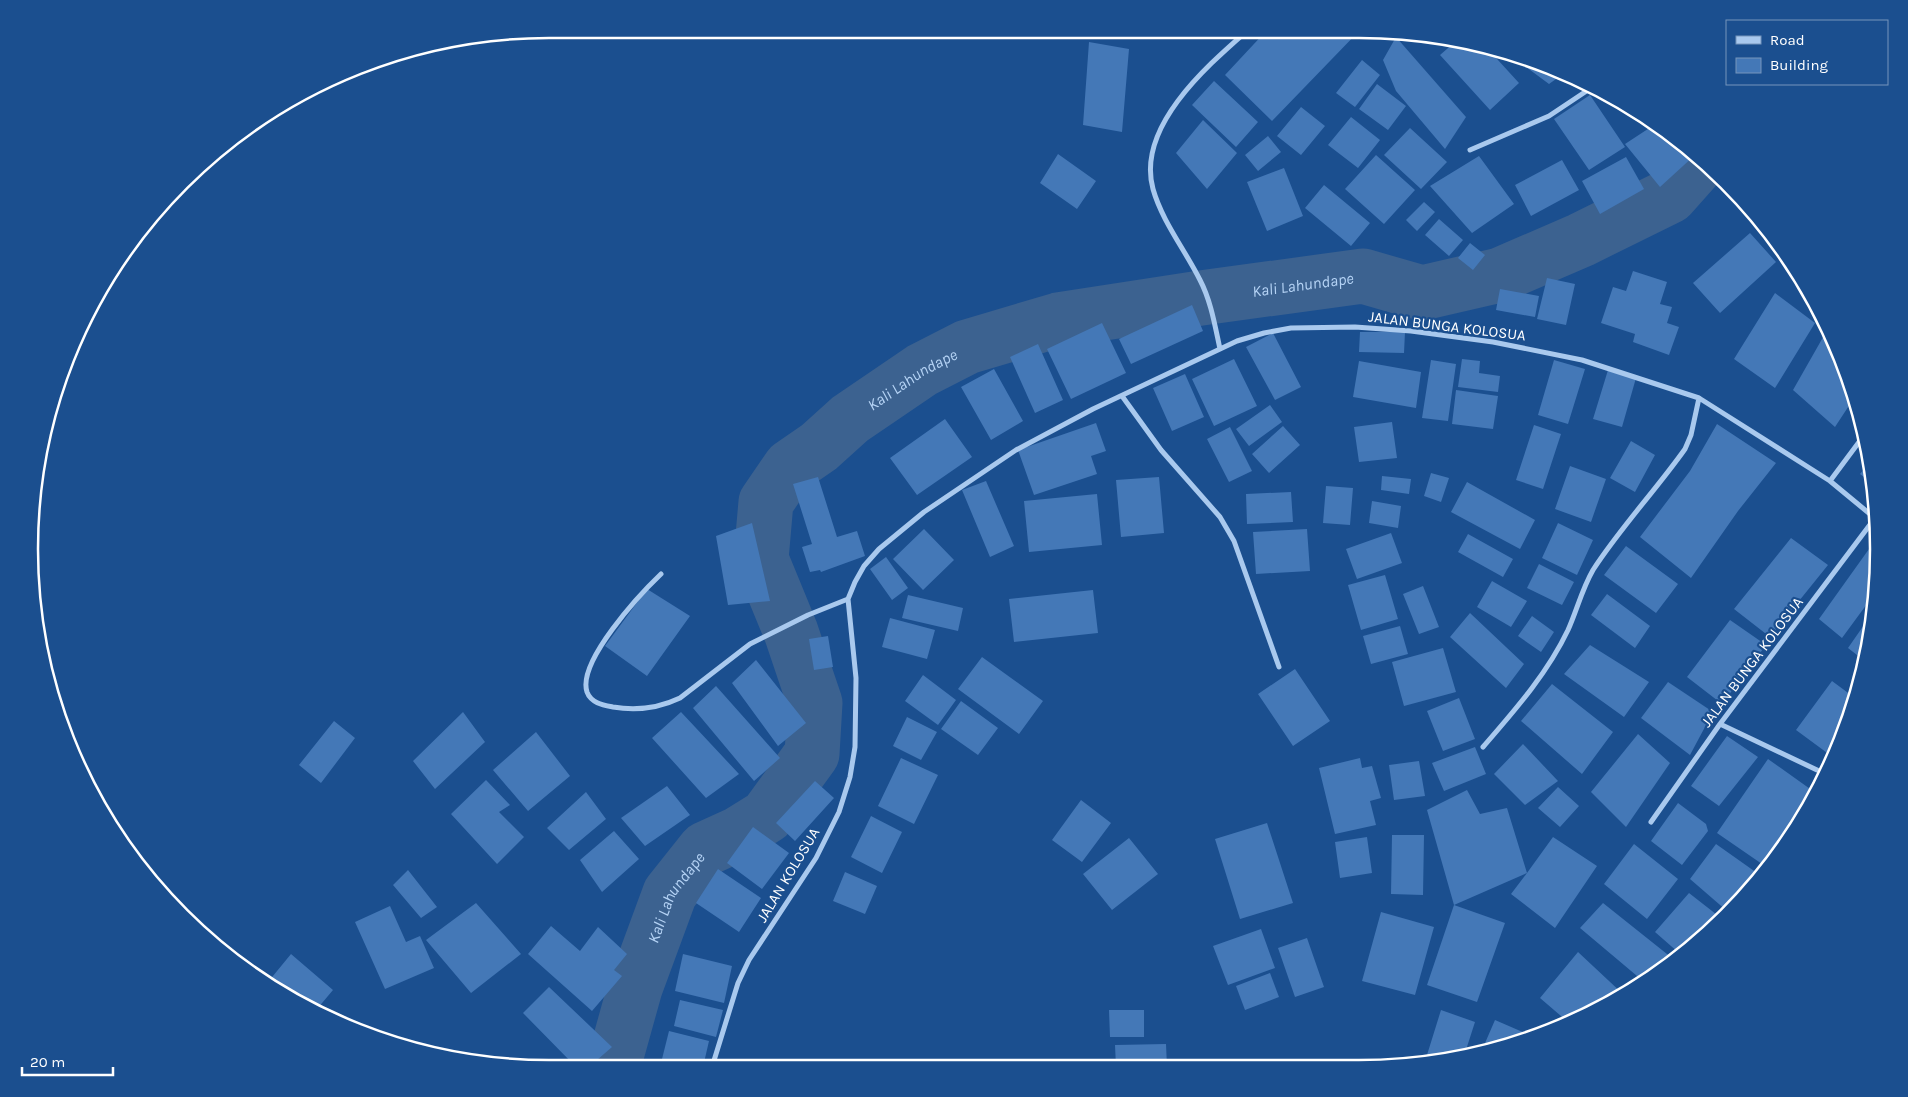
<svg xmlns="http://www.w3.org/2000/svg" width="1908" height="1097" font-family="Karla,sans-serif">
  <rect width="100%" height="100%" fill="#1b4f8f"/>
  <g fill="none" stroke-linecap="round" stroke-linejoin="round">
    <path stroke="#3c6290" stroke-width="55" id="s1" d="M613 1067 635 988 670 893 705 849 738 834 767 816 812 754 815 703 791 632 761 559 766 502 790 467 819 447 850 419 922 370 967 347 1058 320 1201 298 1363 276 1422 293 1500 275 1581 240 1670 196 1702 160"/>
  </g>
  <path fill="#4478b7" d="M1267 30H1360L1272 121 1225 75Z
    M1111 31H1144L1143 38Z
    M1201 31H1212L1204 36Z
    M1396 37 1466 117 1445 149 1396 91 1383 60Z
    M1089 42 1129 49 1122 132 1083 125Z
    M1455 42 1487 48 1519 83 1490 110 1440 55Z
    M1526 56 1563 74 1549 84 1522 64Z
    M1362 60 1380 75 1355 107 1336 93Z
    M1214 81 1258 122 1236 147 1192 105Z
    M1377 84 1406 106 1388 130 1359 109Z
    M1590 95 1625 147 1589 170 1554 119Z
    M1301 107 1325 126 1301 155 1277 136Z
    M1351 117 1380 140 1358 168 1328 145Z
    M1203 120 1237 153 1207 189 1176 153Z
    M1657 123 1695 155 1660 187 1625 144Z
    M1410 128 1447 162 1421 189 1384 155Z
    M1268 136 1281 152 1258 171 1245 155Z
    M1058 154 1096 181 1077 209 1040 183Z
    M1376 155 1415 190 1384 224 1345 189Z
    M1479 156 1514 204 1472 233 1430 186Z
    M1626 157 1644 189 1600 214 1582 181Z
    M1562 160 1579 190 1531 216 1515 185Z
    M1284 168 1303 216 1267 231 1247 182Z
    M1324 185 1370 223 1351 246 1305 208Z
    M1424 202 1435 212 1417 231 1406 220Z
    M1439 219 1463 240 1449 256 1425 235Z
    M1750 233 1776 262 1720 313 1693 283Z
    M1470 243 1485 255 1473 270 1458 258Z
    M1633 271 1667 282 1660 304 1672 307 1667 323 1679 327 1669 355 1633 342 1635 334 1601 323 1613 287 1626 291Z
    M1547 278 1575 284 1566 325 1537 319Z
    M1500 289 1539 296 1535 317 1496 310Z
    M1775 293 1815 323 1775 388 1734 359Z
    M1192 305 1203 331 1131 364 1119 339Z
    M1102 323 1126 373 1071 399 1047 349Z
    M1360 332H1405L1404 353 1359 352Z
    M1826 332 1834 338 1840 349 1854 398 1835 427 1793 390Z
    M1273 333 1301 387 1275 400 1246 347Z
    M1038 344 1063 400 1035 413 1010 357Z
    M1234 359 1257 406 1214 426 1192 379Z
    M1462 359 1480 361 1479 373 1500 376 1498 392 1458 387Z
    M1431 360 1456 364 1448 421 1422 418Z
    M1554 360 1585 369 1568 424 1538 415Z
    M1359 361 1421 372 1416 408 1353 397Z
    M994 369 1023 421 991 440 961 387Z
    M1608 370 1636 378 1622 427 1593 419Z
    M1185 374 1204 417 1172 431 1153 388Z
    M1456 390 1498 396 1493 429 1452 424Z
    M1270 405 1282 422 1249 446 1236 429Z
    M945 419 972 457 917 495 890 458Z
    M1392 422 1397 458 1359 462 1354 427Z
    M1096 423 1106 451 1091 456 1097 474 1034 495 1018 450Z
    M1717 424 1776 463 1738 511 1691 578 1640 537 1690 471Z
    M1534 425 1561 434 1543 489 1516 480Z
    M1283 426 1300 445 1269 473 1252 454Z
    M1230 427 1252 471 1229 482 1207 439Z
    M1631 441 1655 455 1635 492 1610 478Z
    M1871 461 1873 484 1860 474Z
    M1570 466 1606 479 1591 522 1555 509Z
    M1431 473 1449 478 1441 502 1424 496Z
    M1382 476 1411 479 1409 494 1381 490Z
    M818 477 837 537 857 531 865 556 821 572 820 570 810 572 802 547 812 544 793 484Z
    M1159 477 1164 533 1121 537 1116 480Z
    M986 481 1014 546 990 557 962 490Z
    M1467 482 1535 520 1520 549 1451 512Z
    M1326 486 1353 488 1350 525 1323 523Z
    M1291 492 1293 522 1247 524 1246 494Z
    M1097 494 1102 545 1029 552 1024 501Z
    M1372 501 1401 506 1398 528 1369 523Z
    M752 523 770 601 728 605 716 536Z
    M1558 523 1593 540 1577 575 1542 558Z
    M924 529 954 560 923 590 893 559Z
    M1307 529 1310 571 1256 574 1253 532Z
    M1391 533 1402 563 1357 579 1346 549Z
    M1468 534 1513 559 1503 577 1458 552Z
    M1791 538 1828 565 1770 637 1734 609Z
    M1626 546 1678 584 1656 613 1604 575Z
    M1869 549 1878 556 1875 593 1842 638 1819 619Z
    M886 557 908 588 892 600 870 569Z
    M1539 564 1574 582 1562 605 1527 588Z
    M1385 575 1398 619 1361 630 1348 585Z
    M1492 581 1527 601 1511 627 1477 607Z
    M1423 586 1439 627 1419 634 1403 594Z
    M647 589 690 616 647 676 605 646Z
    M1093 590 1098 633 1014 642 1009 599Z
    M1607 594 1650 626 1635 648 1591 615Z
    M908 595 963 608 958 631 902 618Z
    M1873 612 1869 650 1866 662 1848 648Z
    M1470 613 1524 664 1506 688 1450 637Z
    M1532 616 1554 632 1541 652 1518 636Z
    M890 618 935 630 927 659 882 647Z
    M1730 620 1766 645 1722 704 1687 677Z
    M1400 626 1408 654 1371 664 1363 636Z
    M828 636 833 667 814 670 809 639Z
    M1590 645 1649 682 1624 717 1564 674Z
    M1443 648 1456 692 1404 706 1392 662Z
    M982 657 1043 701 1019 734 958 689Z
    M756 660 806 723 778 746 732 683Z
    M1295 669 1330 721 1293 746 1258 694Z
    M923 675 956 700 938 725 905 701Z
    M1832 681 1855 698 1840 747 1834 758 1796 730Z
    M1668 682 1713 712 1690 755 1641 718Z
    M1552 684 1613 732 1582 774 1521 721Z
    M716 686 780 758 754 781 693 708Z
    M1459 698 1475 739 1443 751 1427 711Z
    M961 701 998 728 978 755 941 729Z
    M463 712 485 742 435 789 413 761Z
    M681 712 739 774 706 798 652 738Z
    M907 717 937 732 921 760 893 746Z
    M334 721 355 738 321 783 299 765Z
    M536 732 570 776 528 811 493 770Z
    M1638 734 1670 763 1626 827 1591 792Z
    M1727 736 1758 757 1719 806 1691 786Z
    M1523 744 1558 781 1525 805 1494 774Z
    M1475 747 1486 774 1444 791 1432 763Z
    M901 758 938 775 914 824 878 806Z
    M1360 758 1362 768 1372 766 1381 798 1370 801 1376 825 1335 834 1319 768Z
    M1768 759 1813 791 1762 864 1717 833Z
    M1419 761 1425 796 1394 800 1389 765Z
    M486 780 510 805 499 812 524 837 497 864 451 814Z
    M815 781 834 798 795 841 776 823Z
    M667 786 690 815 645 846 621 818Z
    M1558 787 1579 806 1560 827 1538 808Z
    M1467 790 1480 814 1507 808 1527 873 1553 837 1597 866 1555 928 1511 894 1527 873 1454 905 1427 810Z
    M586 792 606 819 569 850 547 828Z
    M1081 800 1111 823 1082 862 1052 840Z
    M1678 803 1706 824 1708 831 1682 865 1651 841Z
    M871 816 902 832 882 873 851 857Z
    M1267 823 1293 903 1240 919 1215 839Z
    M753 827 789 853 762 889 727 863Z
    M1796 828 1792 837 1776 856 1774 854Z
    M614 831 639 859 602 892 580 860Z
    M1392 835H1424L1423 895 1391 894Z
    M1367 837 1372 873 1340 878 1335 842Z
    M1129 838 1158 874 1112 910 1083 874Z
    M1634 844 1678 879 1647 919 1604 884Z
    M1716 844 1757 873 1727 911 1690 879Z
    M718 869 761 898 739 932 696 903Z
    M408 870 437 907 421 918 393 885Z
    M845 872 877 886 865 914 833 901Z
    M1689 893 1721 918 1717 924 1679 953 1655 932Z
    M476 903 521 954 471 993 426 940Z
    M1603 903 1672 958 1643 981 1580 928Z
    M1454 905 1505 923 1477 1002 1427 985Z
    M390 906 406 942 420 936 434 968 385 989 355 922Z
    M1381 912 1434 927 1415 995 1362 981Z
    M551 926 580 951 598 927 627 954 614 970 622 976 592 1011 528 954Z
    M1261 929 1275 968 1228 985 1213 946Z
    M1307 938 1324 987 1295 997 1278 948Z
    M1578 952 1624 995 1568 1022 1540 998Z
    M291 954 333 990 317 1009 275 988 268 982Z
    M683 954 732 966 724 1003 675 991Z
    M1270 973 1279 997 1245 1010 1236 986Z
    M549 987 612 1047 589 1067H576L523 1013Z
    M680 1000 723 1010 716 1037 674 1026Z
    M1109 1010H1144V1037H1110Z
    M1441 1010 1475 1022 1465 1053 1437 1059 1427 1055Z
    M1495 1020 1525 1033 1521 1042 1482 1050Z
    M669 1031 709 1041 703 1067H660Z
    M1166 1044 1167 1067H1116L1115 1045Z"/>
  <g fill="none" stroke-linecap="round" stroke-linejoin="round">
    <path stroke="#a9c9ee" stroke-width="5" d="M1470 150 1549 116 1591 88
      M1220 349C1215 326 1211 301 1200 280 1185 250 1162 221 1153 189 1136 127 1207 66 1248 30
      M1122 396 1161 450 1220 517 1234 541 1279 667
      M1830 481 1876 519
      M661 574C640 594 577 662 587 692 591 703 603 705 613 707 636 711 659 708 680 698L750 644 808 615 848 599
      M1720 724 1817 770
      M1483 747C1515 710 1547 674 1568 630 1577 610 1582 589 1593 570 1620 528 1656 490 1685 449L1691 435 1699 398
      M1651 822 1720 724 1875 518
      M712 1067 738 983 749 960 816 858 839 812 850 777 855 747 856 678 848 599 855 582 864 566 879 549 924 512 1016 450 1093 409 1237 341 1264 333 1291 328 1355 327 1411 331 1493 342 1582 360 1699 398 1830 481 1865 434"/>
  </g>
  <g text-anchor="middle" stroke-width="4.5" stroke-linejoin="round" paint-order="stroke">
    <g font-size="15" fill="#fff" stroke="#1b4f8f">
      <text transform="translate(1447 326) rotate(7)" y="5">JALAN BUNGA KOLOSUA</text>
      <text transform="translate(1752 662) rotate(-53)" y="5">JALAN BUNGA KOLOSUA</text>
      <text transform="translate(788 875) rotate(-59)" y="5">JALAN KOLOSUA</text>
    </g>
    <g font-size="16" font-style="italic" fill="#b5d3f5" stroke="#1b4f8f">
      <text dy="6" stroke="none"><textPath href="#s1" startOffset="1248">Kali Lahundape</textPath></text>
      <text dy="6" stroke="none"><textPath href="#s1" startOffset="842">Kali Lahundape</textPath></text>
      <text dy="6" stroke="none"><textPath href="#s1" startOffset="182">Kali Lahundape</textPath></text>
    </g>
  </g>
  <path d="M0 0H1908V1097H0ZM549 38H1359A511 511 0 0 1 1870 549V549A511 511 0 0 1 1359 1060H549A511 511 0 0 1 38 549V549A511 511 0 0 1 549 38Z" fill="#1b4f8f" fill-rule="evenodd"/>
  <path fill="none" stroke="#fff" stroke-width="2.5" d="M549 38H1359A511 511 0 0 1 1870 549V549A511 511 0 0 1 1359 1060H549A511 511 0 0 1 38 549V549A511 511 0 0 1 549 38Z"/>
  <rect x="1726" y="20" width="162" height="65" fill="#1b4f8f" stroke="#7695bc"/>
  <rect x="1736" y="36" width="25" height="8" fill="#a9c9ee" stroke="#7695bc"/>
  <text x="1770" y="45" font-size="15" fill="#ffffff">Road</text>
  <rect x="1736" y="58" width="25" height="15" fill="#4478b7" stroke="#7695bc"/>
  <text x="1770" y="70" font-size="15" fill="#ffffff">Building</text>
  <path d="M22 1067v8h91v-8" fill="none" stroke="#ffffff" stroke-width="2.5"/>
  <text x="30" y="1067" font-size="15" fill="#ffffff" stroke="#1b4f8f" stroke-width="4" paint-order="stroke">20 m</text>
</svg>
